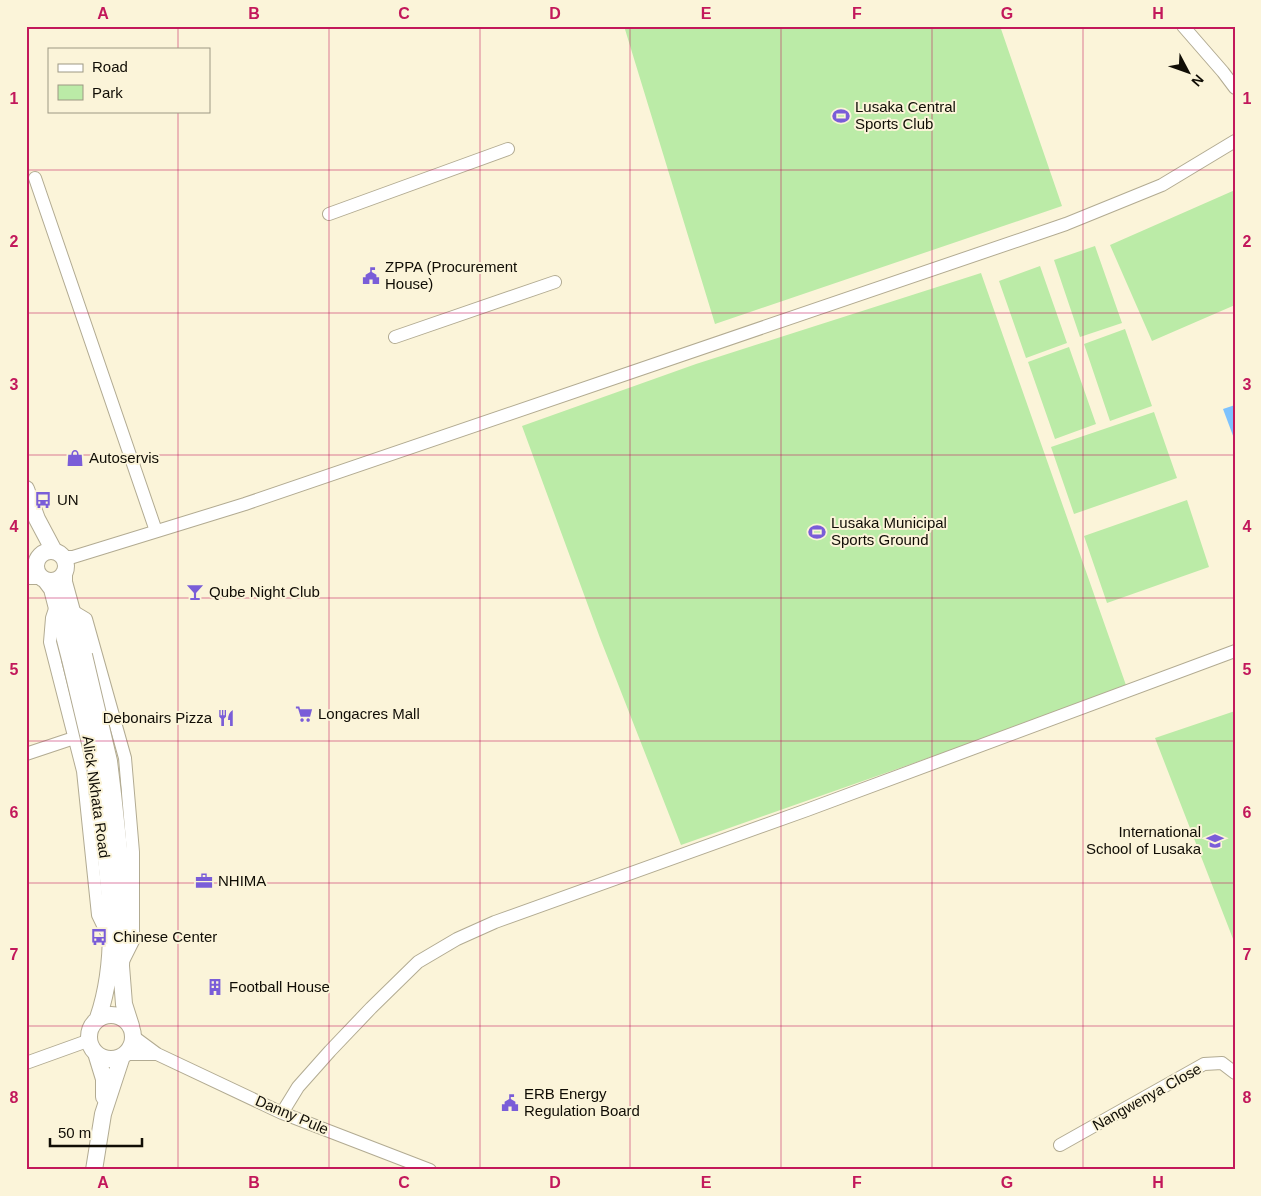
<svg xmlns="http://www.w3.org/2000/svg" width="1261" height="1196" font-family="Arial,sans-serif">
  <rect width="100%" height="100%" fill="#fbf4d9"/>
  <path fill="#bbeba7" d="M624 26H1000L1062 206 715 324Z
    M1235 190V305L1152 341 1110 245Z
    M1095 246 1122 323 1080 337 1054 260Z
    M1040 266 1067 343 1026 358 999 281Z
    M981 273 1127 688 681 845 600 638 522 426 696 364Z
    M1125 329 1152 406 1110 421 1084 344Z
    M1069 347 1096 424 1055 439 1028 362Z
    M1154 412 1177 478 1074 514 1051 447Z
    M1187 500 1209 567 1107 603 1084 536Z
    M1235 711V944L1155 738Z"/>
  <path fill="#7dc2fe" d="M1235 405V441L1223 409Z"/>
  <g fill="none" stroke-linecap="round" stroke-linejoin="round">
    <g stroke="#b2ab92" stroke-width="14">
      <path id="minor" d="M1183 26 1223 72 1235 88
        M35 178 156 531
        M329 214 508 149
        M395 337 555 282
        M63 557H73L245 504 1066 224 1162 185 1235 141
        M26 570 35 564
        M26 578H41
        M56 606 52 618 50 642 83 771 98 915 110 940
        M71 610 86 619 125 758 133 852V941L123 961
        M26 754 83 735
        M134 1037 157 1054 282 1113 430 1170
        M126 1054H157
        M26 1063 90 1040
        M282 1113 298 1087 330 1051 371 1008 418 962 457 939 495 922 807 810 1235 651
        M1060 1145 1204 1064 1222 1063 1235 1073"/>
    </g>
    <g stroke="#b2ab92" stroke-width="18">
      <path id="major" d="M26 489 37 519 54 551
        M36 566a15 15 0 1 1 30 0a15 15 0 1 1-30 0Z
        M64 573V582L84 655
        M46 581 52 589 70 659
        M113 794 122 876 123 914 121 966 124 1004 131 1026
        M89 1037a22 22 0 1 1 44 0a22 22 0 1 1-44 0Z
        M98 1018C122 949 107 867 98 796
        M96 1053 104 1079V1097
        M94 1170 103 1114 122 1056"/>
    </g>
    <use href="#minor" stroke="#fff" stroke-width="12"/>
    <use href="#major" stroke="#fff" stroke-width="16"/>
    <g stroke="#b2ab92" stroke-width="18" stroke-linecap="butt">
      <path id="major-bridge" d="M84 655 109 761 113 794
        M70 659 95 764 98 796"/>
    </g>
    <use href="#major-bridge" stroke="#fff" stroke-width="16"/>
  </g>
  <path fill="none" stroke="#c2185b" stroke-width="1" stroke-opacity="0.55" d="M178 26V49M329 26V1170M480 26V1170M630 26V1170M781 26V1170M932 26V1170M1083 26V1170M178 111V1170M26 170H1235M26 313H1235M26 455H1235M26 598H1235M26 741H1235M26 883H1235M26 1026H1235"/>
  <defs>
    <g id="stadium-bare" transform="scale(1.35)"><path d="M0-5a6.5 5 0 1 0 0 10a6.5 5 0 1 0 0-10ZM-3.5-1.8h7v3.6h-7Z" fill="#7a5dd8" stroke="#fbf4d9" stroke-width="2.5" paint-order="stroke"/></g>
    <g id="civic-bare" transform="scale(1.35)"><path d="M-.6-6.5H3V-4.5H.6V-3L4-1V1h2V6H-6V1h2V-1L-.6-3ZM-1.2 2.5V6h2.4V2.5Z" fill="#7a5dd8" stroke="#fbf4d9" stroke-width="2.5" paint-order="stroke"/></g>
    <g id="shop-bare" transform="scale(1.35)"><path d="M-5-2.5h2.3a2.7 3.5 0 0 1 5.4 0H5L5.5 6h-11ZM-1.5-2.5h3a1.5 2.3 0 0 0-3 0Z" fill="#7a5dd8" stroke="#fbf4d9" stroke-width="2.5" paint-order="stroke"/></g>
    <g id="bus-bare" transform="scale(1.35)"><path d="M-5-6H5V4H4V6H2V4H-2V6H-4V4H-5ZM-3.5-4V0h7V-4ZM-3.5 1.2v1.5H-2V1.2ZM2 1.2v1.5H3.5V1.2Z" fill="#7a5dd8" stroke="#fbf4d9" stroke-width="2.5" paint-order="stroke"/></g>
    <g id="bar-bare" transform="scale(1.35)"><path d="M-6-5H6L.8 .8V4.5H3.5V6h-7V4.5H-.8V.8Z" fill="#7a5dd8" stroke="#fbf4d9" stroke-width="2.5" paint-order="stroke"/></g>
    <g id="supermarket-bare" transform="scale(1.35)"><path d="M-6-5.5h2.5l.6 2H6L4.5 2H-2.5L-4.4-4H-6ZM-1.5 3.2a1.3 1.3 0 1 0 .1 0ZM3 3.2a1.3 1.3 0 1 0 .1 0Z" fill="#7a5dd8" stroke="#fbf4d9" stroke-width="2.5" paint-order="stroke"/></g>
    <g id="restaurant-bare" transform="scale(1.35)"><path d="M-5-6h1v4h1v-4h1v4h1v-4h1v5L-1.5 .5V6h-2V.5L-5-1ZM5-6V6H3V1.5H1.5Q1.5-4 5-6Z" fill="#7a5dd8" stroke="#fbf4d9" stroke-width="2.5" paint-order="stroke"/></g>
    <g id="school-bare" transform="scale(1.35)"><path d="M0-5L7-2L0 1L-7-2ZM-4 1L0 2.5L4 1V4Q0 6-4 4Z" fill="#7a5dd8" stroke="#fbf4d9" stroke-width="2.5" paint-order="stroke"/></g>
    <g id="office-bare" transform="scale(1.35)"><path d="M-6-3h4V-5.5h4V-3h4V5H-6ZM-1-4.5V-3h2v-1.5ZM-6 0V1H6V0Z" fill="#7a5dd8" stroke="#fbf4d9" stroke-width="2.5" paint-order="stroke"/></g>
    <g id="building-bare" transform="scale(1.35)"><path d="M-4-6H4V6H1V3H-1V6H-4ZM-2.5-4.3h1.7v1.8h-1.7ZM.8-4.3h1.7v1.8H.8ZM-2.5-1h1.7V.8h-1.7ZM.8-1h1.7V.8H.8Z" fill="#7a5dd8" stroke="#fbf4d9" stroke-width="2.5" paint-order="stroke"/></g>
  </defs>
  <g fill-rule="evenodd">
    <use href="#stadium-bare" x="841" y="116"/>
    <use href="#civic-bare" x="371" y="276"/>
    <use href="#shop-bare" x="75" y="458"/>
    <use href="#bus-bare" x="43" y="500"/>
    <use href="#stadium-bare" x="817" y="532"/>
    <use href="#bar-bare" x="195" y="592"/>
    <use href="#supermarket-bare" x="304" y="714"/>
    <use href="#restaurant-bare" x="226" y="718"/>
    <use href="#school-bare" x="1215" y="841"/>
    <use href="#office-bare" x="204" y="881"/>
    <use href="#bus-bare" x="99" y="937"/>
    <use href="#building-bare" x="215" y="987"/>
    <use href="#civic-bare" x="510" y="1103"/>
  </g>
  <g text-anchor="middle" stroke-width="4" stroke-linejoin="round" paint-order="stroke">
    <g font-size="15" fill="#100d05" stroke="#fbf4d9" text-anchor="start">
      <text x="855" y="112">Lusaka Central<tspan x="855" dy="17">Sports Club</tspan></text>
      <text x="385" y="272">ZPPA (Procurement<tspan x="385" dy="17">House)</tspan></text>
      <text x="89" y="463">Autoservis</text>
      <text x="57" y="505">UN</text>
      <text x="831" y="528">Lusaka Municipal<tspan x="831" dy="17">Sports Ground</tspan></text>
      <text x="209" y="597">Qube Night Club</text>
      <text x="318" y="719">Longacres Mall</text>
      <text x="212" y="723" text-anchor="end">Debonairs Pizza</text>
      <text x="1201" y="837" text-anchor="end">International<tspan x="1201" dy="17">School of Lusaka</tspan></text>
      <text x="218" y="886">NHIMA</text>
      <text x="113" y="942">Chinese Center</text>
      <text x="229" y="992">Football House</text>
      <text x="524" y="1099">ERB Energy<tspan x="524" dy="17">Regulation Board</tspan></text>
    </g>
    <g font-size="15" fill="#100d05" stroke="#fbf4d9">
      <text transform="translate(96 797) rotate(82)" y="5">Alick Nkhata Road</text>
      <text transform="translate(1147 1097) rotate(-29)" y="5">Nangwenya Close</text>
      <text transform="translate(292 1115) rotate(23)" y="5">Danny Pule</text>
    </g>
  </g>
  <rect width="1261" height="1196" fill="none" stroke="#fbf4d9" stroke-width="55"/>
  <rect x="48" y="48" width="162" height="65" fill="#fbf4d9" stroke="#9d9884"/>
  <rect x="58" y="64" width="25" height="8" fill="#ffffff" stroke="#9d9884"/>
  <text x="92" y="72" font-size="15" fill="#100d05">Road</text>
  <rect x="58" y="85" width="25" height="15" fill="#bbeba7" stroke="#9d9884"/>
  <text x="92" y="98" font-size="15" fill="#100d05">Park</text>
  <g transform="translate(1188 72) rotate(131)" stroke="#fbf4d9" stroke-width="4" paint-order="stroke">
  <path d="M0-4L9 19L0 12L-9 19Z" fill="#100d05"/>
  <text y="-8" font-size="14" font-weight="bold" text-anchor="middle" fill="#100d05">N</text>
  </g>
  <path d="M50 1138v8h92v-8" fill="none" stroke="#100d05" stroke-width="2.5"/>
  <text x="58" y="1138" font-size="15" fill="#100d05" stroke="#fbf4d9" stroke-width="4" paint-order="stroke">50 m</text>
  <rect x="28" y="28" width="1206" height="1140" fill="none" stroke="#c2185b" stroke-width="2"/>
  <g font-size="16" text-anchor="middle" font-weight="bold" fill="#c2185b">
    <text x="103" y="19">A</text>
    <text x="254" y="19">B</text>
    <text x="404" y="19">C</text>
    <text x="555" y="19">D</text>
    <text x="706" y="19">E</text>
    <text x="857" y="19">F</text>
    <text x="1007" y="19">G</text>
    <text x="1158" y="19">H</text>
    <text x="14" y="104">1</text>
    <text x="1247" y="104">1</text>
    <text x="14" y="247">2</text>
    <text x="1247" y="247">2</text>
    <text x="14" y="390">3</text>
    <text x="1247" y="390">3</text>
    <text x="14" y="532">4</text>
    <text x="1247" y="532">4</text>
    <text x="14" y="675">5</text>
    <text x="1247" y="675">5</text>
    <text x="14" y="818">6</text>
    <text x="1247" y="818">6</text>
    <text x="14" y="960">7</text>
    <text x="1247" y="960">7</text>
    <text x="14" y="1103">8</text>
    <text x="1247" y="1103">8</text>
    <text x="103" y="1188">A</text>
    <text x="254" y="1188">B</text>
    <text x="404" y="1188">C</text>
    <text x="555" y="1188">D</text>
    <text x="706" y="1188">E</text>
    <text x="857" y="1188">F</text>
    <text x="1007" y="1188">G</text>
    <text x="1158" y="1188">H</text>
  </g>
</svg>
